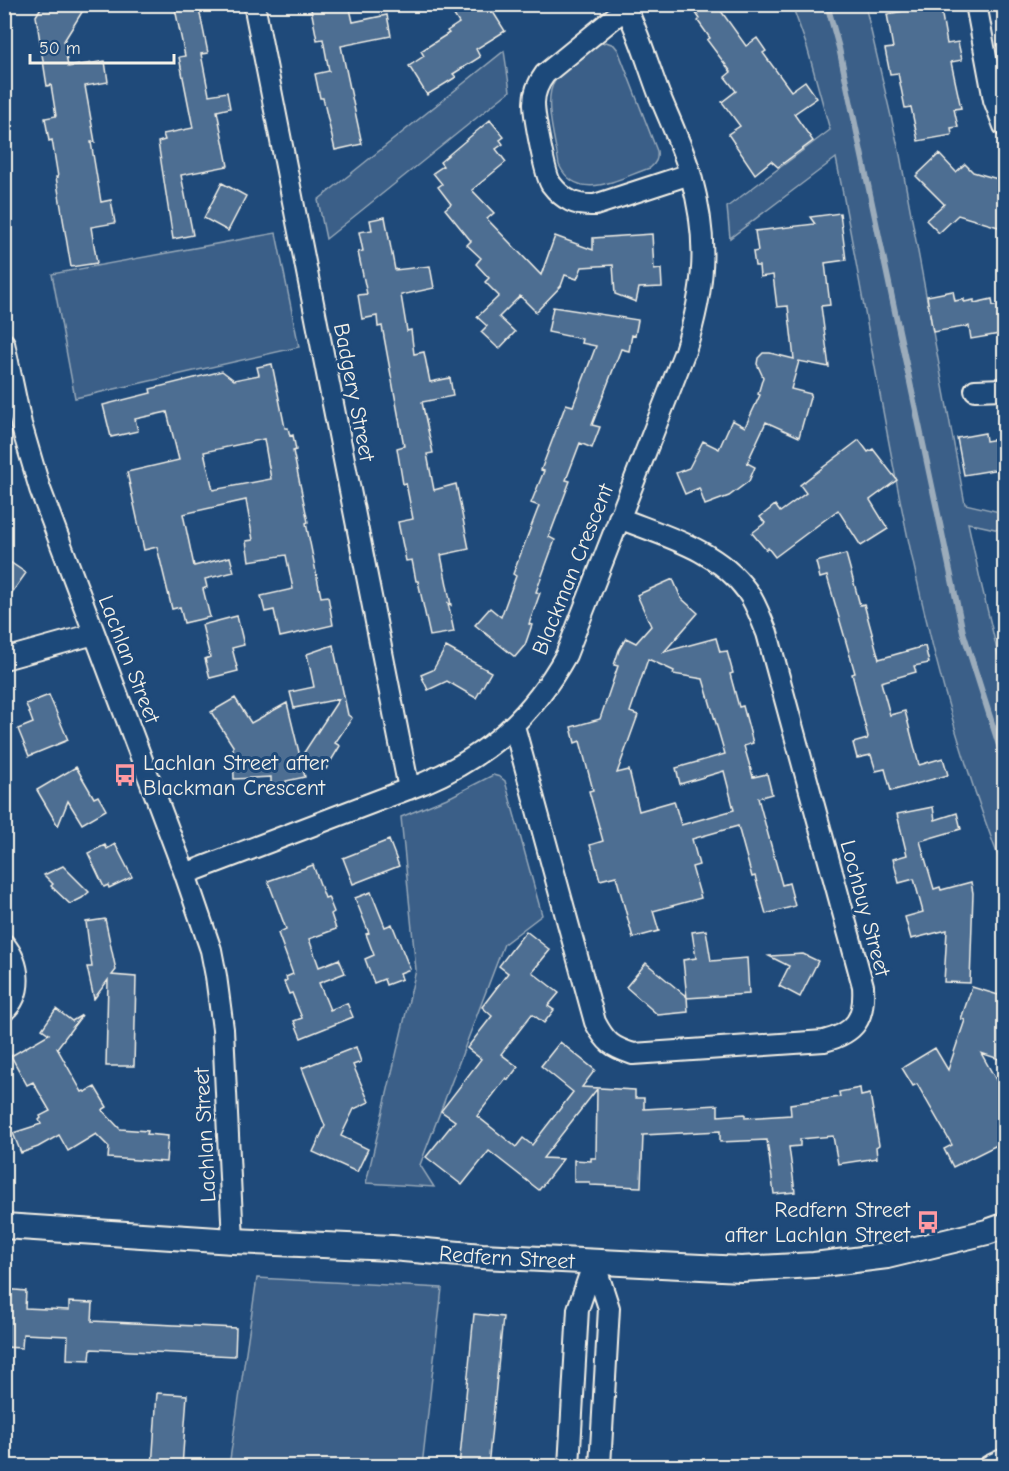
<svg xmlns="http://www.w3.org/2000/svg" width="1009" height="1471" font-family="'Comic Neue',sans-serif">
  <rect width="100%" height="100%" fill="#1f4a7a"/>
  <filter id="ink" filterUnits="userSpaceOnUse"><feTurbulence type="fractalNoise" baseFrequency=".0167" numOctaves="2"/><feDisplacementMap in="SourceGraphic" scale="12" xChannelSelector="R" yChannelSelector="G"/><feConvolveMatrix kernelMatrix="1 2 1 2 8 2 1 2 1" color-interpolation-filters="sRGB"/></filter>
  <g filter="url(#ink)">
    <path fill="#3a5f88" stroke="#97a8b8" stroke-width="1.5" d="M792 5H865L900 155 965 504 1004 513V531L968 523 980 579 1004 679V871C913 643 884 397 836 158L730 238 727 207 830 130 807 47Z
      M606 42 614 45 618 50 657 151C658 159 656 163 650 168 619 178 578 204 559 165 556 143 542 99 555 81 565 67 585 55 599 44Z
      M504 51 510 91 326 239 318 200Z
      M276 233 299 347 75 398 52 274Z
      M493 775 500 777 505 781 542 915 504 944 420 1165 434 1187 366 1183 416 970 401 817 452 796Z
      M257 1278 442 1288 422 1466H229Z"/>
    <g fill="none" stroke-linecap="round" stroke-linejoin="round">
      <path stroke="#9cacbb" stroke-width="6" d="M827 4 839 48 963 632 1004 761"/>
    </g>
    <path fill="#4d6e92" stroke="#f4f1e8" stroke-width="1.5" fill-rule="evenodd" d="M43 4H87L64 41 68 67 105 61 108 82 85 86 95 142H91L101 202 111 200 115 223 91 227 97 263 71 267 56 177H58L52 140 49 141 45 118 56 116 51 85 47 86 36 16Z
      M174 4H198L208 53 201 54 209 95 227 92 230 108 217 111 228 166 181 175 193 235 173 239 158 142 165 140 163 134 193 128 179 57 185 56Z
      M310 4H349L353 22 387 15 391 36 341 46 362 144 335 150 323 98H320L315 74 329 71 323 39 317 40Z
      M447 4H488L505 31 476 49 480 57 453 74 456 77 427 95 409 66 424 56 421 51 449 33 447 31 459 23Z
      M705 4H716L746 46 757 38 766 51 763 53 791 91 805 81 817 98 794 114 813 141 778 167 771 161 755 174 728 134 740 126 722 102 736 91 725 77 731 72 707 40 710 38 698 21 700 19 695 12Z
      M928 4H940L947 44 958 42 962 60 951 62 961 108 954 109 958 127 951 128 952 135 918 141 911 107 905 108 898 73 890 74 885 49 893 48 887 14 915 9V7Z
      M490 120 504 137 500 140 503 144 496 149 506 162 472 190 494 213 487 219 541 275 555 236 593 250V238L652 234 654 270 661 269 662 287 639 288 636 302 615 294 613 265 582 267 577 279 565 275 561 286 536 312 520 296 499 317 515 332 499 349 481 332 487 326 477 317 499 296 485 282 489 278 476 264 481 258 467 245 471 241 445 209 451 204 438 187 442 184 433 173 443 166 440 162Z
      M939 154 956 172 965 164 973 172 1005 181V229L958 215 939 233 926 220 944 204 916 176Z
      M222 183 246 196 228 231 204 218Z
      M840 213 846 260 825 263 830 305 821 306 829 367 799 361 791 389 811 394 799 437 766 422 747 463 755 467 749 481 729 496 705 505 699 488 685 494 676 473 689 468 703 441 719 449 732 420 745 427 760 395 758 394 763 377 757 364 758 358 763 353H770L794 359 788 306 777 307 773 275 760 277 759 266H755L753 252 758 251 755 231 815 224 810 217Z
      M385 217 395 270 430 266 434 288 401 295 407 331 411 330 414 354 424 352 430 382 450 378 453 396 422 402 433 453 427 454 434 490 456 484 469 549 441 555 451 605 448 603 454 632 430 636 418 581H416L412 560 406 561 398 522 413 519 406 483 403 484 397 448 404 446 382 326 378 327 377 316 362 319 358 295 367 294 358 252 363 251 359 232 372 230 370 220Z
      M953 291 955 301 964 299V302L974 300V303L992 299 993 306 1002 305 1005 316V333L971 339 969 326 933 332 927 296Z
      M553 307 638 320 635 336 632 335 629 351 621 349 592 425 600 427 592 448 580 443 566 480 570 481 549 537 555 540 536 592 540 593 529 624 532 625 525 645 515 657 475 625 490 608 501 617 516 576 513 574 539 506 531 503 544 471 541 470 566 404 573 406 596 346 581 343 582 339 548 332Z
      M272 364 285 428H288L290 436 293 435 296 450 293 451 308 522 306 523 321 597 328 596 333 625 280 637 274 610 265 612 261 596 293 589 286 555 249 561 246 541 253 540 246 500 183 514 194 566 230 557 234 572 205 579 207 587 203 589 210 617 184 623 180 607 172 609 157 547 144 550 127 472 179 460 167 412 135 419 138 431 111 437 103 405 151 393 150 389 222 371 234 380 259 375 257 367ZM264 439 271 479 213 490 204 452Z
      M985 433 986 441 1005 438V468L964 475 957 438Z
      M859 440 868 452 873 449 897 480 870 500 888 529 861 546 838 510 775 557 768 548 766 550 752 533 765 523 760 517 775 505 780 512 806 493 800 485Z
      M846 554 860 605 864 604 879 659 925 646 929 663 914 666 916 672 881 682 890 715 905 711 919 765 943 758 948 775 891 791 885 769 876 771 871 755 857 758 853 743 867 739 868 737 852 674 855 673 827 576 820 578 816 562Z
      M4 558 26 573 4 604Z
      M673 579 681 598 698 613 664 652 716 638 720 652 727 651 733 673 730 674 739 707 743 706 753 743 744 746 753 777 767 774 772 794 758 798 782 885 789 883 795 906 766 914 755 876 752 877 738 826 692 839 699 865 692 867 701 898 653 911 659 931 633 938 616 876 600 880 590 845 603 841 589 791 593 790 580 741 575 743 571 727 600 719 618 666 614 665 619 650 626 638 636 643 651 626 637 595ZM648 659 674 671 673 674 703 679 725 754 676 768 680 784 724 771 734 810 681 825 674 801 639 811 629 770 617 773 638 715 630 712Z
      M237 616 244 645 232 648 238 671 210 678 205 659 210 657 202 625Z
      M333 645 348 715 352 718 335 743 340 746 326 769 303 754 339 699 294 708 290 692 314 687 307 654Z
      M446 647 491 672 476 698 447 681 428 690 421 675 433 670Z
      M49 695 68 740 29 756 18 729 33 723 26 704Z
      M235 698 251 723 287 703 305 777 286 781 287 786 271 787V777L234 779 233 746 211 712Z
      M76 767 94 798 98 796 106 810 82 824 68 801 58 826 37 790Z
      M933 807 935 820 957 813 961 829 920 841 934 889 940 887 941 890 971 882 973 893 970 983 944 982 947 930 911 939 905 917 923 912 914 879 899 883 893 859 907 855 897 814Z
      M389 840 399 866 353 884 343 858Z
      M115 844 132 877 109 888 108 885 104 887 88 853 105 845 107 849Z
      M313 865 325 898 328 897 334 912 331 914 336 929 309 939 319 967 339 959 345 973 319 983 330 1010 347 1003 353 1017 301 1038 294 1021 302 1018 292 993 289 994 284 982 287 980 286 977 293 974 278 933 286 929 268 881Z
      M63 866 89 892 82 898 70 904 51 886 53 884 44 875Z
      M371 892 385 927 392 924 410 969 400 973 402 979 386 985 384 979 374 983 365 959 374 955 366 934 369 933 355 898Z
      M105 919 116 970 112 975 136 977 134 1066H106L108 980 94 999 87 967H92L86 922Z
      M706 930 711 961 747 958 749 994 687 998 683 960 696 958 692 932Z
      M526 931 550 950 532 972 559 993 548 1006 554 1010 544 1023 532 1014 501 1054 518 1067 508 1080 506 1078 477 1116 516 1147 523 1138 532 1145 573 1092 541 1066 560 1042 595 1070 582 1087 635 1090V1098H644V1109L718 1105V1116L745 1114V1118L791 1115 790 1104 840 1097 839 1092 860 1088 861 1096 870 1094 879 1145 876 1147 877 1158 838 1164 833 1136 800 1139V1146L789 1147 795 1192 774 1194 767 1140 720 1142V1131L643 1135 641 1187 590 1185V1182H574V1160L591 1161V1158H596L597 1089 543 1158 563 1159 539 1190 489 1151 462 1185 426 1157 455 1121 441 1111 481 1059 467 1048 492 1016 482 1007 508 973 499 966Z
      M803 954 818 961 800 997 779 986 789 966 769 956Z
      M646 963 687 997 688 1012 658 1015 626 987Z
      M972 987 1005 997V1061L981 1053 1005 1096V1141L953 1167 944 1149 952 1145 917 1084 913 1086 902 1068 935 1048 948 1070 965 1020 961 1019Z
      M56 1009 72 1021 82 1015 57 1048 82 1092 84 1091 85 1092 95 1087 107 1107 102 1110 120 1129 148 1131 147 1134 168 1136 166 1162 108 1158 109 1147 96 1134 68 1151 59 1135 38 1147 21 1153 13 1133 41 1124 39 1120 41 1118 40 1116 50 1111 33 1082 27 1085 11 1056 49 1034 42 1029Z
      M356 1047 361 1062 353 1065 369 1102 354 1109 341 1136 368 1149 357 1172 313 1152 325 1126 302 1068Z
      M4 1289 26 1291 25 1308 69 1310V1302L93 1303 92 1321 236 1328 235 1356 91 1349 90 1360 67 1359 68 1336 23 1334 22 1348 4 1347Z
      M474 1314 503 1317 488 1467H459Z
      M157 1393 187 1395 182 1467H152Z"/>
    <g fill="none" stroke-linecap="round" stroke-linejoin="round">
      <g stroke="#f4f1e8" stroke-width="24">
        <path id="minor" d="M254 4 409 789
          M976 4 994 100 1004 126
          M626 8 545 74C539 82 534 93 534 103 534 116 545 175 551 184 563 200 576 206 595 205L690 174
          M4 343 21 424 40 489 185 874 211 950 216 976 223 1029 233 1241
          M975 390 1004 389
          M4 659 94 634
          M514 726 595 1022C606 1043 612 1047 633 1054L824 1041C856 1033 865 1018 863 986L767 633C761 619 756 603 747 591 717 549 664 536 619 518
          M185 874 424 783C488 756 532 716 566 655L685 351C705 288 709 241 691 176 683 148 670 121 659 94 648 65 639 33 624 4
          M4 944C20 963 24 993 4 1011
          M594 1262 609 1308 600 1466
          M569 1466 578 1309 594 1262
          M989 1466 1004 1459"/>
      </g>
      <g stroke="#f4f1e8" stroke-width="28">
        <g id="major">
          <path id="s1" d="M4 1226 233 1241 392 1248 482 1256 741 1269 814 1265 887 1256 987 1232 1004 1226"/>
        </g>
      </g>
      <use href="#minor" stroke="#1f4a7a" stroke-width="20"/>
      <use href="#major" stroke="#1f4a7a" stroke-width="24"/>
    </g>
  </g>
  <defs>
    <g id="bus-bare" transform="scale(1.8)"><path d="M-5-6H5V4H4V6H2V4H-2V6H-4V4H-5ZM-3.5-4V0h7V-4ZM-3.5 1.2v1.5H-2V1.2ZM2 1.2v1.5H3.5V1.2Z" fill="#ff9aa2" stroke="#1f4a7a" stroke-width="2.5" paint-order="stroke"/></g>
  </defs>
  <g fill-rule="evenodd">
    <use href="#bus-bare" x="125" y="775"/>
    <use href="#bus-bare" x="928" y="1222"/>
  </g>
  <g text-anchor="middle" stroke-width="6" stroke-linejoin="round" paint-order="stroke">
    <g font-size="22" fill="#f4f1e8" stroke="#1f4a7a">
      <text transform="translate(355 392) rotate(79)" y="8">Badgery Street</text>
      <text transform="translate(572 569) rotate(-68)" y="8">Blackman Crescent</text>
      <text transform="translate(130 659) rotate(69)" y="8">Lachlan Street</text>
      <text transform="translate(866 908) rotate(75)" y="8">Lochbuy Street</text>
      <text transform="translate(204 1135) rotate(-93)" y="8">Lachlan Street</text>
      <text dy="8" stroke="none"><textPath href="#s1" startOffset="504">Redfern Street</textPath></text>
    </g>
    <g font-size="22" fill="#f4f1e8" stroke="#1f4a7a" text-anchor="start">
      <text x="143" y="770">Lachlan Street after<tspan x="143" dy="25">Blackman Crescent</tspan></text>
      <text x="910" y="1217" text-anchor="end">Redfern Street<tspan x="910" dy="25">after Lachlan Street</tspan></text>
    </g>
  </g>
  <rect width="1009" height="1471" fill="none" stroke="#1f4a7a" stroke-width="24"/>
  <rect x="12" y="12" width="985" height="1447" fill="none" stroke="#f4f1e8" stroke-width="2" filter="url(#ink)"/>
  <path d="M30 54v9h144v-9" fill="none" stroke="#f4f1e8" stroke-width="3"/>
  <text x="39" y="54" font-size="18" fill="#f4f1e8" stroke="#1f4a7a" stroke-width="4.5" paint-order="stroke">50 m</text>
</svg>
